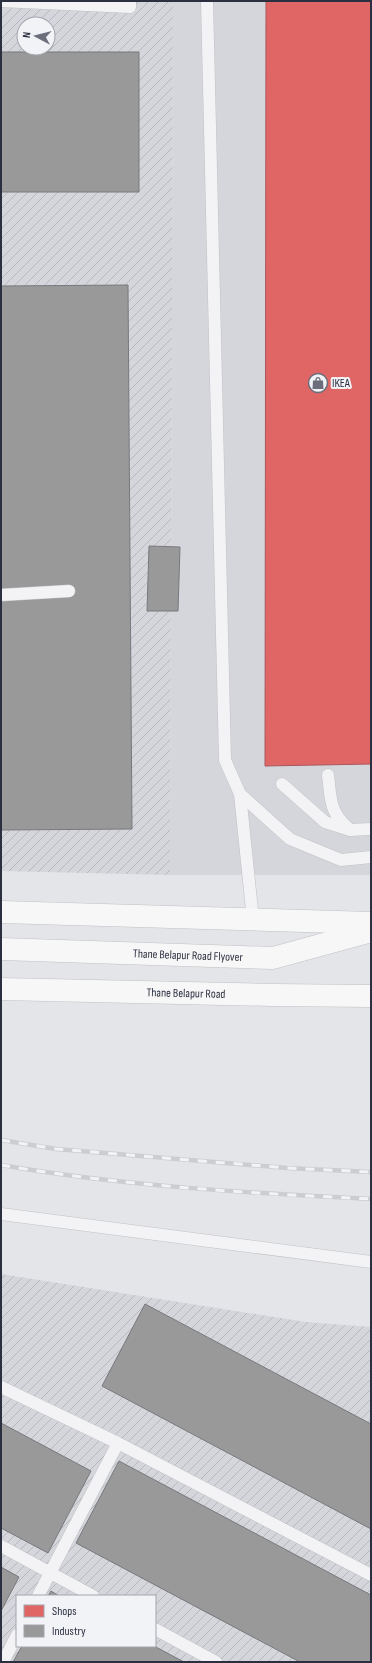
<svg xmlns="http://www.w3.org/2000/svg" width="372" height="1663" font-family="'Sofia Sans Condensed',sans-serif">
  <defs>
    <pattern id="industrial-furrows" width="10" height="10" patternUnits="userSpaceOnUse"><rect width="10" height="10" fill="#d4d6dc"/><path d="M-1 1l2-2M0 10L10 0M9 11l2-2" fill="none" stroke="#b6b8be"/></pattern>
  </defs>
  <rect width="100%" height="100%" fill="#e3e5e8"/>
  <path fill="#d4d6dc" d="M173 1H371V875H170Z"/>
  <path fill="url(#industrial-furrows)" fill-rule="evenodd" d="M1 1H173L170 875 1 871ZM24 24H48V48H24Z
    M1 1274 306 1322 371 1327V1662H1ZM17 1596H155V1646H17Z"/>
  <path fill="#e06666" stroke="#aa565b" d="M266 1H371V764L265 766Z"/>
  <path fill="#999" stroke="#78797e" d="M1 52H139V192H1Z
    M128 285 132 829 1 830V286Z
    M149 546 180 547 178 611H147Z
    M145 1304 371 1424V1529L102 1386Z
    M1 1423 91 1471 48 1553 1 1528Z
    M119 1461 371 1595V1662H300L76 1543Z
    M1 1567 19 1577 1 1611Z
    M51 1591 59 1596H48Z
    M22 1646H154L184 1662H13Z"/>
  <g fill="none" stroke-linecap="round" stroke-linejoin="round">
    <g stroke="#c0c2c4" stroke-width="13">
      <path id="lane" d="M1 1 130 7V1
        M207 1 225 760 240 794 253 920
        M1 595 69 591
        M328 775C331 799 329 811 348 828
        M282 784 325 822 350 830 371 829
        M240 794 290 839 341 860 371 857
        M1 1214 371 1262
        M1 1387 118 1443 371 1575
        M1 1546 93 1596
        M38 1596 118 1443
        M155 1629 216 1662
        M3 1662 17 1635"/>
    </g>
    <g stroke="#c0c1c5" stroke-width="23">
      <g id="primary">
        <path d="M1 912 371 923"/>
        <path id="s1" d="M1 949 273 958 371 931"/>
        <path id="s2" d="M1 989 273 995 371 996"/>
      </g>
    </g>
    <use href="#lane" stroke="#f3f3f5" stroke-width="12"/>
    <use href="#primary" stroke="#f7f7f7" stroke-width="22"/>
    <g stroke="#cccdd0" stroke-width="4.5">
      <path id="rail" d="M1 1140 56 1149 287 1168 371 1172
        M1 1165C123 1186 247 1193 371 1199"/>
    </g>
    <use href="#rail" stroke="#f2f3f7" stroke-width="3" stroke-dasharray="9" stroke-linecap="butt"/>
  </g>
  <defs>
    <g id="shop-ring" transform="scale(1)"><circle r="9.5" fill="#f2f3f7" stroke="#6c6f7b" stroke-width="1.5"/><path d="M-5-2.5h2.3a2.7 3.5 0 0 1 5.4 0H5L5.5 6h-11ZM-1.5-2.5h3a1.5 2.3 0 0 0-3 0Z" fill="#6c6f7b"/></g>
  </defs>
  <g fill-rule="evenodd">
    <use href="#shop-ring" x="318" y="383"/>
  </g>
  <g text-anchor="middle" stroke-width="4" stroke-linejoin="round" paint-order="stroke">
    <g font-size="12" fill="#2c2f40" stroke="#f2f3f7" text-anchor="start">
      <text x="332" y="387">IKEA</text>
    </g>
    <g font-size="12" fill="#2c2f40" stroke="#f2f3f7">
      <text dy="4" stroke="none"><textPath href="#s1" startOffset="187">Thane Belapur Road Flyover</textPath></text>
      <text dy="4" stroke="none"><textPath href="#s2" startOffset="185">Thane Belapur Road</textPath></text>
    </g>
  </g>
  <rect width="372" height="1663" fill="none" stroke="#2c2f40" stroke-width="4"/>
  <rect x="16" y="1595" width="140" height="52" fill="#f2f3f7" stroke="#a3a5ae"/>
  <rect x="24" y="1605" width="20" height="12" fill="#e06666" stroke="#a3a5ae"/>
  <text x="52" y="1615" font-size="12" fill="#2c2f40">Shops</text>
  <rect x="24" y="1625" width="20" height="12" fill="#999999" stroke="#a3a5ae"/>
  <text x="52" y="1635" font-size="12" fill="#2c2f40">Industry</text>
  <g transform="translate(36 36) rotate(277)"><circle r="19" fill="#f2f3f7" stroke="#a3a5ae"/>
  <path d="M0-3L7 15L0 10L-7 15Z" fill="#6c6f7b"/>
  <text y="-6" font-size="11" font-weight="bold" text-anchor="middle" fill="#2c2f40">N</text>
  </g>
</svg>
